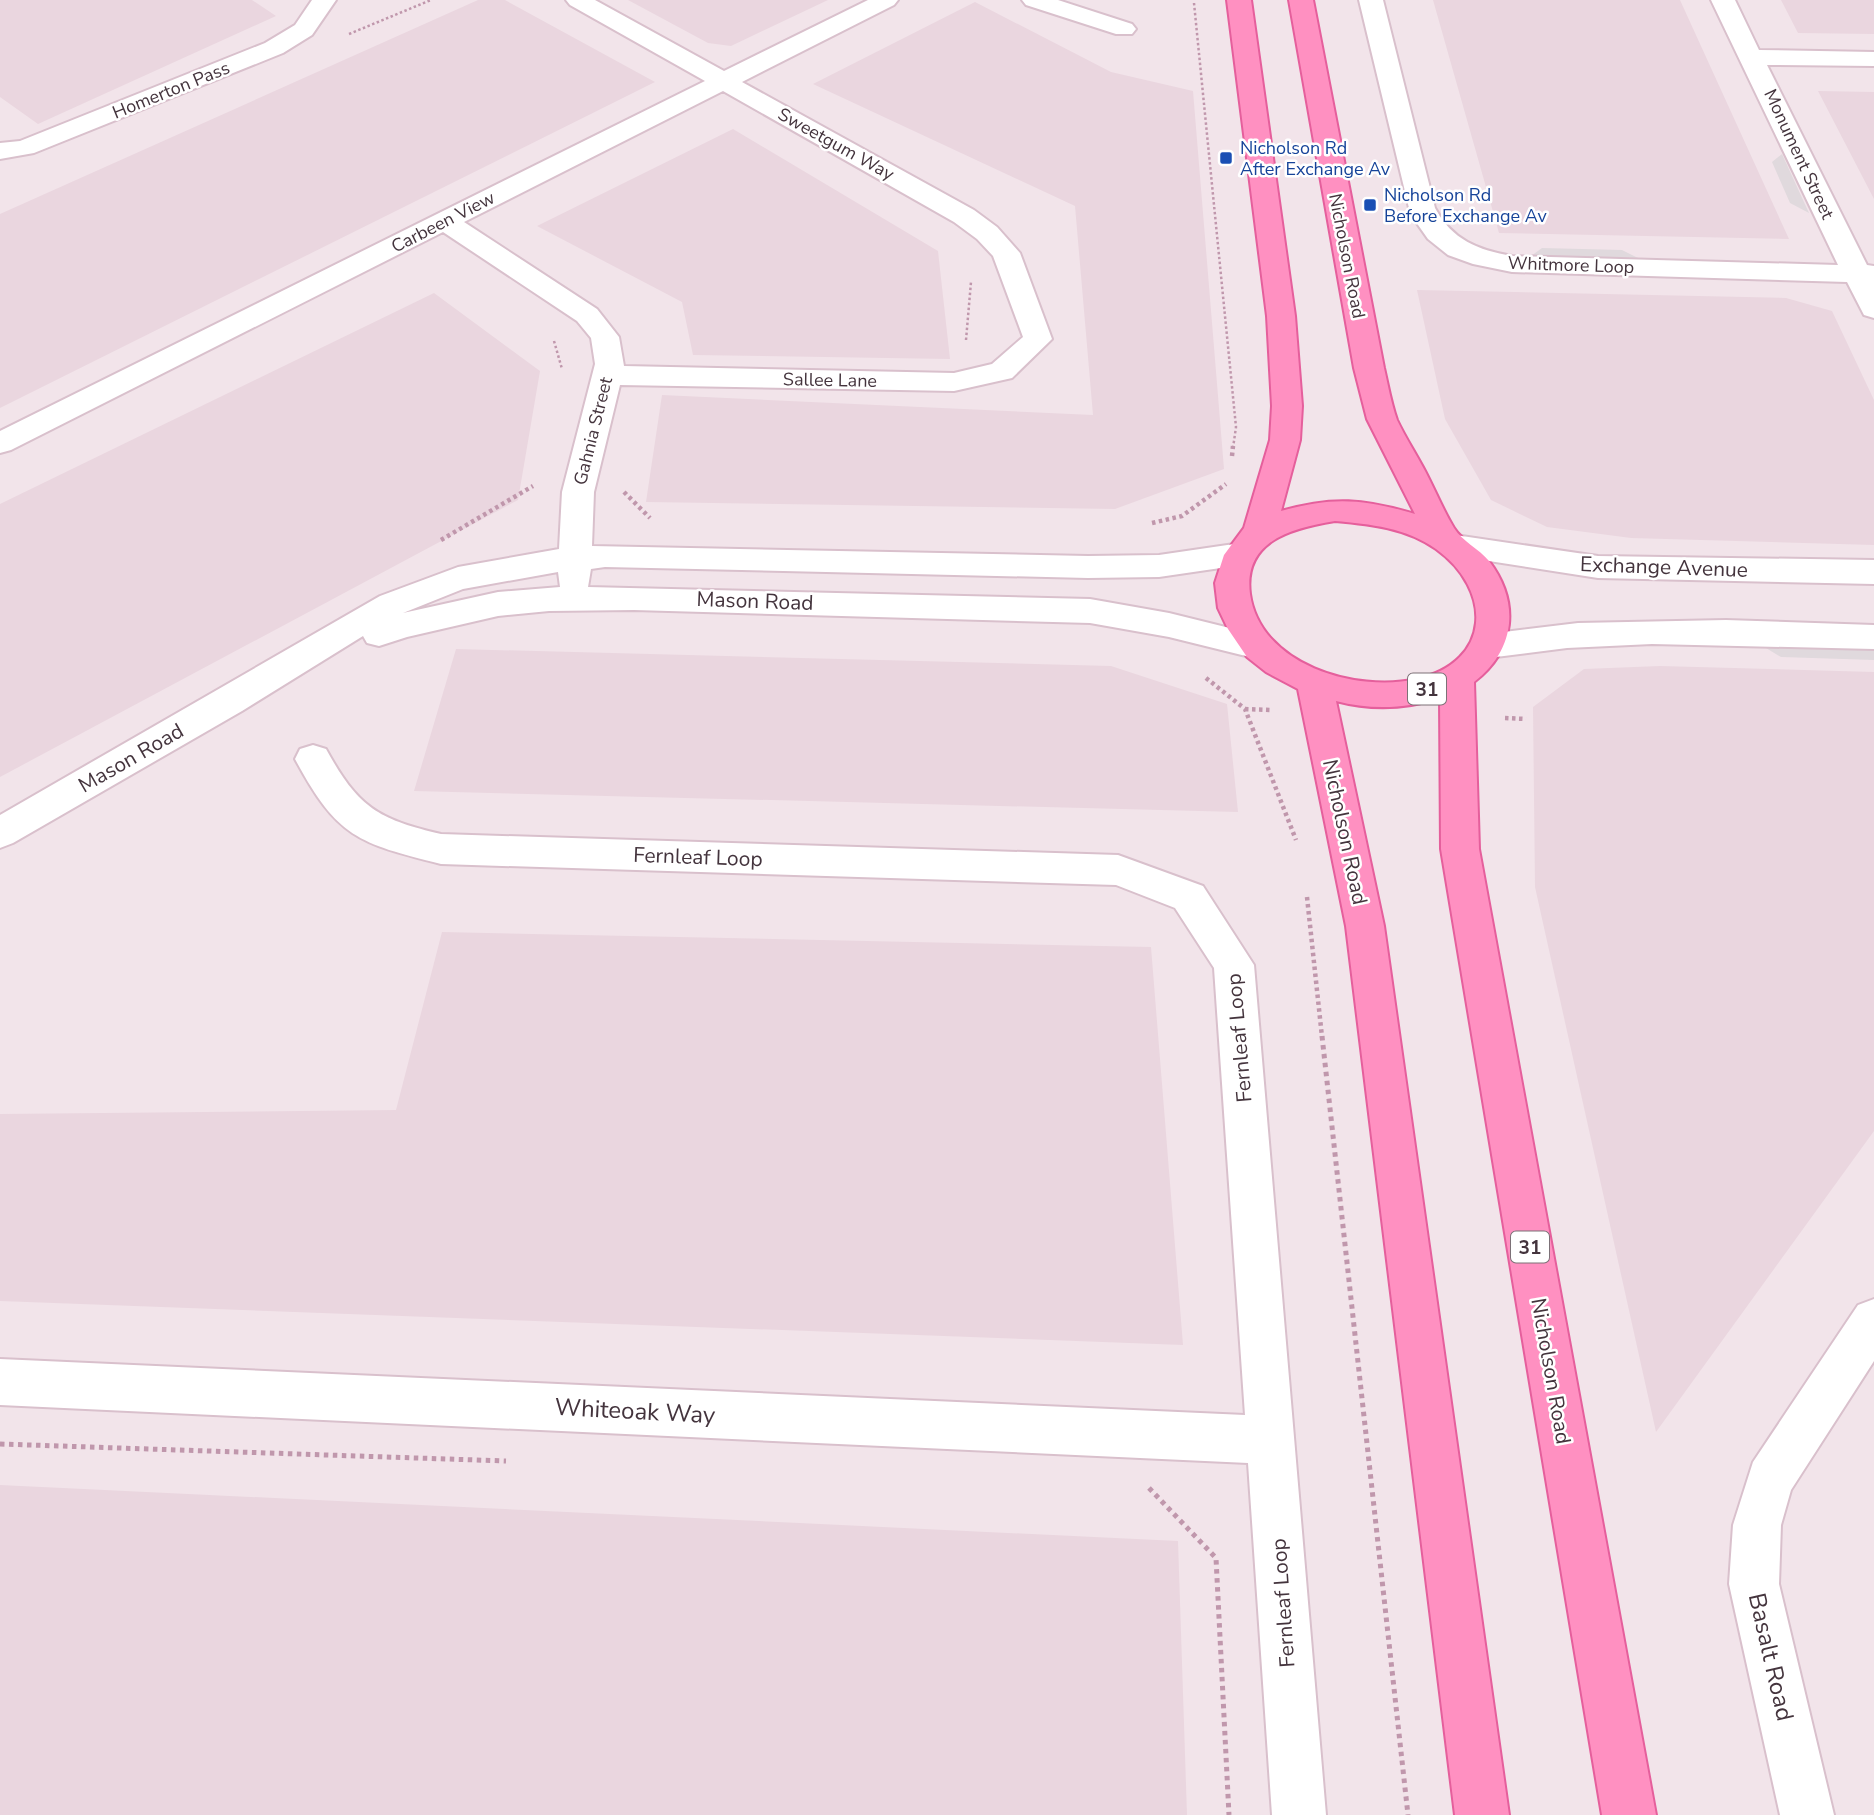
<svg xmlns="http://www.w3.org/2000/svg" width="1874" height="1815" font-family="'Nunito Sans',sans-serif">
  <rect width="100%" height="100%" fill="#f2e4ea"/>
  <path fill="#ead6df" d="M0 0H252L276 16 38 124 0 97Z
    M478 0H505L655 82 0 408V214Z
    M628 0H828L731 46 708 43Z
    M1433 0H1680L1789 239 1499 233Z
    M1781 0H1874V34L1798 33Z
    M975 2 1111 72 1193 91 1224 469 1115 509 646 502 662 395 1093 415 1075 206 813 84Z
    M1818 91 1874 92V199Z
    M733 129 938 251 950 359 693 355 682 302 537 226Z
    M1417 290 1786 298 1832 311 1874 400V545L1631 538 1547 527 1491 500 1445 419Z
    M434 293 540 371 518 500 0 777V504Z
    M456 649 1111 666 1227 704 1238 812 414 791Z
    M1660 666 1874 672V1131L1656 1432 1535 887 1533 707 1584 669Z
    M442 932 1151 947 1183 1345 0 1301V1114L396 1110Z
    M0 1485 1178 1541 1187 1815H0Z"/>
  <path fill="#e0d9dd" d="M1782 154 1809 213 1790 203 1772 162Z
    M1542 248 1622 250 1638 258 1531 256Z
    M1761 645 1874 648V660L1781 657Z"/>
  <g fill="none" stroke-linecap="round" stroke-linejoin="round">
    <g stroke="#d9c0cc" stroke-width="4">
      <path id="minor" d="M312 0H336L312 35 283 53 34 153 0 159V143L20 141 265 43 295 25Z
        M566 0H595L724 71 868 0H898L894 5 742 82 974 210 997 227 1020 253 1052 339 1012 378 954 391 620 385 594 492 592 546 1088 556 1159 555 1241 543 1253 546 1257 554 1253 562 1241 565 1159 577 1088 578 605 567 591 569 588 587 1090 599 1169 613 1270 638 1275 647 1270 656 1258 659 1169 637 1090 623 634 610 549 611 498 616 407 637 379 646 367 643 363 636 242 711 13 843 0 848V815L380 596 458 567 559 549 562 492 595 364 591 338 577 321 443 232 11 450 0 453V431L705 81 570 5ZM723 91 954 222 977 239 993 256 1023 337 992 364 954 373 624 366 619 337 597 309 464 222ZM558 572 560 587 498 592 403 613 463 589Z
        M1022 0H1058L1132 24 1136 29 1132 34H1116L1026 5Z
        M1359 0H1383L1435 208C1452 240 1478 250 1512 256L1838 265 1711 0H1735L1759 50 1874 52V66L1767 65 1867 265 1874 266V318L1864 315 1847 282 1512 272 1473 264 1448 255 1428 239 1416 222 1409 208Z
        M1455 535 1598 556 1874 560V584L1598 578 1444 554 1439 546 1444 538Z
        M1726 620 1874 625V649L1652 644 1567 648 1488 658 1476 655 1471 646 1476 637 1488 634 1578 623Z
        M313 745 326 749C358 807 377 819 441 834L1118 855 1203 886 1254 965 1326 1815H1272L1248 1463 0 1405V1359L1245 1415 1214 968 1175 908 1116 885 441 864C357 843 337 837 295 759L300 749Z
        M1874 1299V1361L1791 1490 1781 1525 1779 1584 1834 1815H1780L1729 1584 1733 1525 1753 1462 1858 1305Z"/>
    </g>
    <g stroke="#e55f9c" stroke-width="4">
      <path id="major" d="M1227 0H1251L1295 316 1302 406 1300 440 1281 511C1333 496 1364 499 1415 514L1367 419 1354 368 1289 0H1313L1384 368C1388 385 1391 403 1397 420 1405 437 1416 454 1425 471 1435 490 1443 510 1454 528 1462 541 1479 549 1489 561 1520 602 1516 650 1474 682L1479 849 1656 1815H1602L1441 849 1440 698C1406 709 1370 710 1336 701L1384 926 1509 1815H1455L1346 926 1298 689 1266 672 1247 657 1228 629 1218 608 1215 583 1224 555 1244 528 1270 440 1272 406 1267 316ZM1335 521C1370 524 1407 528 1436 549 1493 590 1492 662 1417 679 1356 693 1260 665 1250 594 1243 540 1293 528 1335 521Z"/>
    </g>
    <path stroke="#c097ac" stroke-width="2.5" stroke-dasharray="2.5 2.5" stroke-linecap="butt" d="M1194 3 1236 427 1233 448
      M349 34 431 0
      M966 340 971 282
      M554 341 562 369"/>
    <path stroke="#c097ac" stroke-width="4.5" stroke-dasharray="3.5 3.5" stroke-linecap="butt" d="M1232 456 1233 446
      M624 492 650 518
      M1152 523 1182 516 1226 484
      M441 540 533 486
      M1206 678 1245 709 1296 840
      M1245 709 1272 710
      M1505 718 1526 719
      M1307 897 1322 1037"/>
    <path stroke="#c097ac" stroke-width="5" stroke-dasharray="4.5 4.5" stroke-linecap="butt" d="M1322 1036 1408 1815
      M0 1444 506 1461
      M1149 1488 1216 1558 1229 1815"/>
    <use href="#minor" fill="#fff" fill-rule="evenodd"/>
    <use href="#major" fill="#ff90c1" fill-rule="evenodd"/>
  </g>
  <g fill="#1a4fb4" stroke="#fff" stroke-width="2.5">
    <rect x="1219" y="151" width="14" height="14" rx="3.5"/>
    <rect x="1363" y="198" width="14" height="14" rx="3.5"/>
  </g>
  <g text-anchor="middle" stroke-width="5" stroke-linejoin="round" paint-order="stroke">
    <g font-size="18" fill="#44343d" stroke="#fff">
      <text transform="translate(171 90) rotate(-22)" y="6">Homerton Pass</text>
      <text transform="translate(836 144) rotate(29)" y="6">Sweetgum Way</text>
      <text transform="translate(1799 154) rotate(65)" y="6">Monument Street</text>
      <text transform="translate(443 222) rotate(-27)" y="6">Carbeen View</text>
      <text transform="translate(1347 256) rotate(79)" y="6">Nicholson Road</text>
      <text transform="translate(1571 265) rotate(2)" y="6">Whitmore Loop</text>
      <text transform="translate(830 380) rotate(1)" y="6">Sallee Lane</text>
      <text transform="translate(593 431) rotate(-76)" y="6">Gahnia Street</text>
    </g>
    <g font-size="18" fill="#164399" stroke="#fff" text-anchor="start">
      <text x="1240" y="154">Nicholson Rd<tspan x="1240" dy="21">After Exchange Av</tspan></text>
      <text x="1384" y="201">Nicholson Rd<tspan x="1384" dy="21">Before Exchange Av</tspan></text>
    </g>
    <g fill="#fff" stroke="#7c7177" stroke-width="2">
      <rect x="1408" y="673.5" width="38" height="31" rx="5"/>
      <rect x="1511" y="1231.5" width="38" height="31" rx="5"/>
    </g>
    <g font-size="19" font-weight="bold" fill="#44343d">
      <text x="1427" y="696">31</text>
      <text x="1530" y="1254">31</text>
    </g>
    <g font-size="21" fill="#44343d" stroke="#fff">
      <text transform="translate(1664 567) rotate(2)" y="7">Exchange Avenue</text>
      <text transform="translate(755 601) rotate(2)" y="7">Mason Road</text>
      <text transform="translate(131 758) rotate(-30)" y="7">Mason Road</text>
      <text transform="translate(1345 832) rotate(78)" y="7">Nicholson Road</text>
      <text transform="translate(698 857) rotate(2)" y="7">Fernleaf Loop</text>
      <text transform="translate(1239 1038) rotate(-95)" y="7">Fernleaf Loop</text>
      <text transform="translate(1551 1371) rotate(80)" y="7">Nicholson Road</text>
      <text transform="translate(1283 1603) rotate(-94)" y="7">Fernleaf Loop</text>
    </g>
    <g font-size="24" fill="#44343d" stroke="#fff">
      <text transform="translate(635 1411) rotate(3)" y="8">Whiteoak Way</text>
      <text transform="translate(1771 1657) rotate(77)" y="8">Basalt Road</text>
    </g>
  </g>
</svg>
